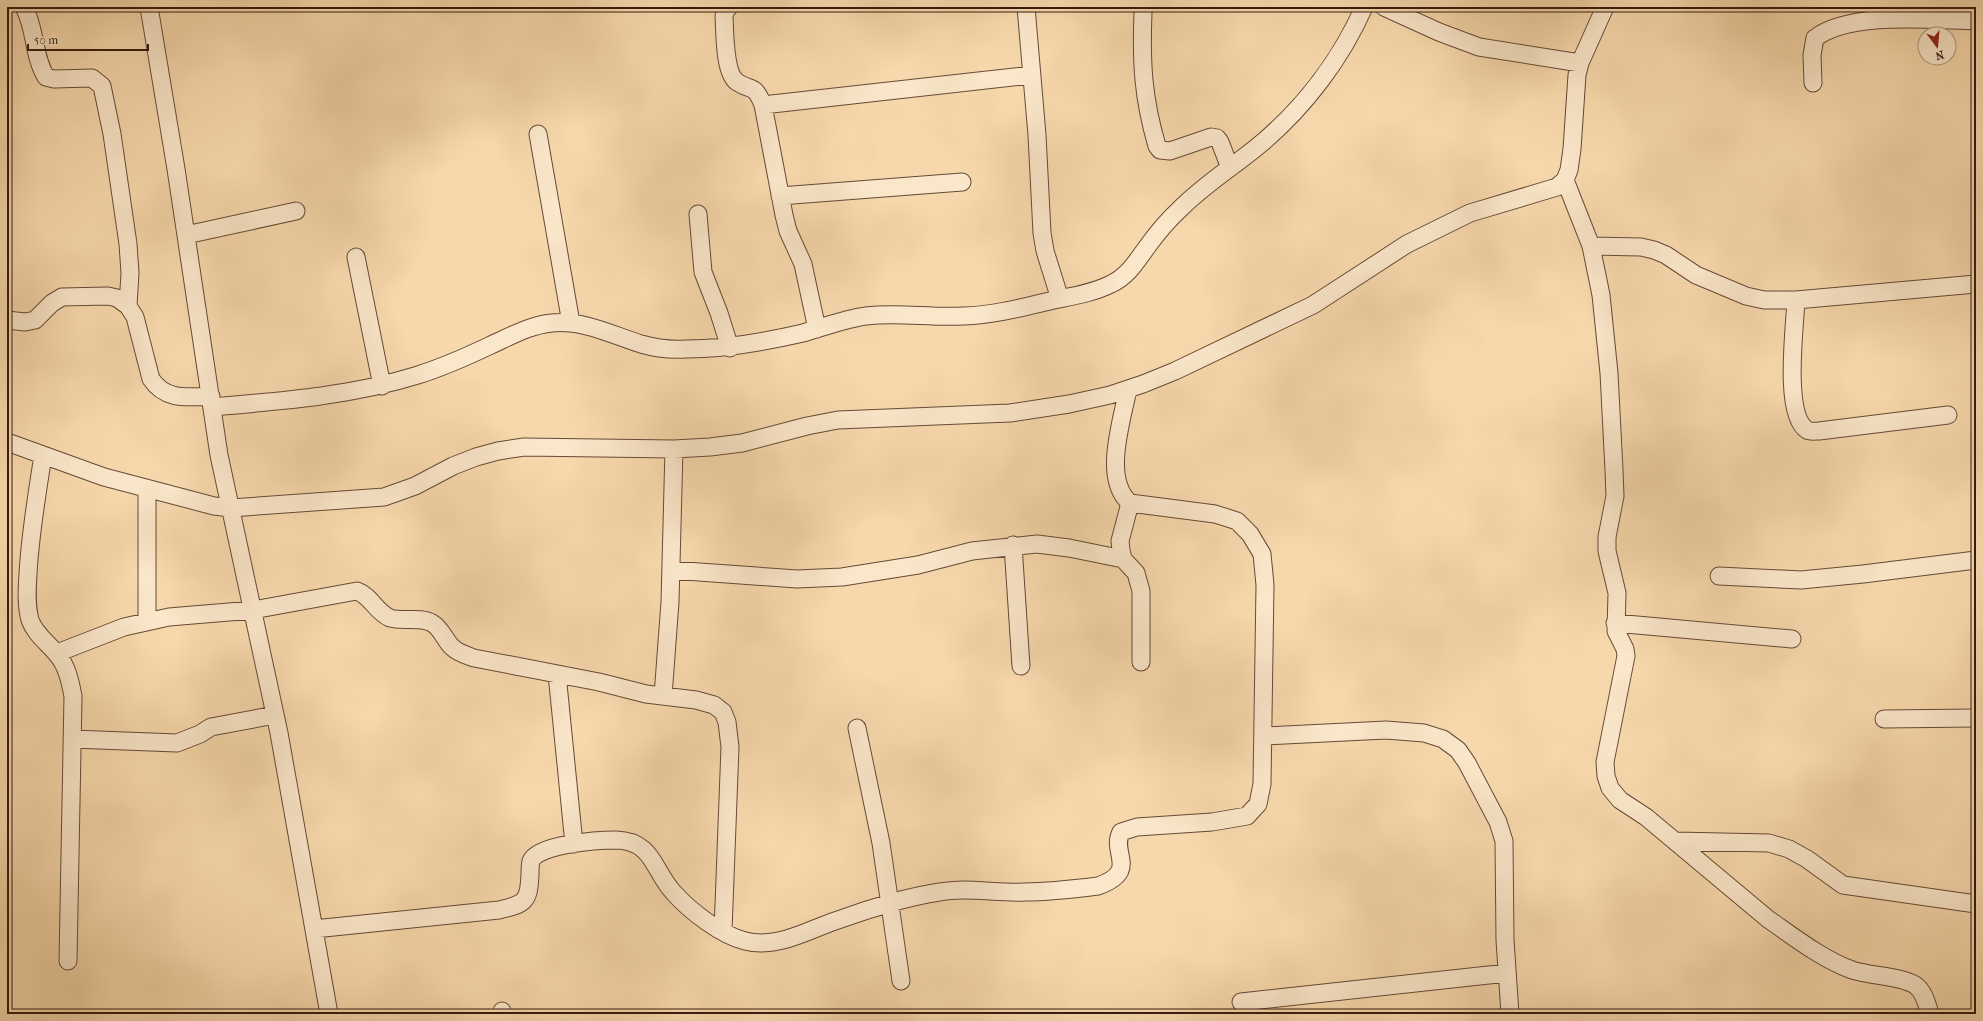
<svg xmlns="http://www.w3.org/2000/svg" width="1983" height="1021" font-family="'IM FELL French Canon',serif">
  <rect width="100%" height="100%" fill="#f7d8ac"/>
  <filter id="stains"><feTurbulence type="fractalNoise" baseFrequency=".005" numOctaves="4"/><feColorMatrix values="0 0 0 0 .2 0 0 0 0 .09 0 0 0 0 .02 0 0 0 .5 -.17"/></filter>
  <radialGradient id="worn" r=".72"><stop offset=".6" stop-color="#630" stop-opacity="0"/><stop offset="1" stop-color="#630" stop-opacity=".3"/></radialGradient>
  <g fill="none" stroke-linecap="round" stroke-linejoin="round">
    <g stroke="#654a36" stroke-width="19">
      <path id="street" d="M24 7C36 29 33 56 46 77L54 79 92 78 102 86 112 134 128 244 130 273 128 306
        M149 7 176 169 219 455 279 733 329 1014
        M729 7 726 10 724 16C725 31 724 73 737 82 752 92 754 83 763 105L784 215 788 231 803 264 817 329
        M1026 7 1037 135 1042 233 1045 251 1060 299
        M1384 7 1439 32 1479 47 1580 63
        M1143 13C1141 63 1143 98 1157 146L1160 150 1170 151 1211 137 1217 138 1220 142 1230 168
        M1813 83 1812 55 1815 38C1851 11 1931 20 1976 21
        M763 105 1032 75
        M538 134 571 323
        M1565 180 1591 246 1601 295 1609 373 1614 470 1615 496 1607 537V551L1617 593 1616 631 1625 649 1626 656 1605 762 1606 776 1610 788 1620 800 1646 817 1768 919C1794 937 1822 959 1852 970 1870 976 1901 976 1915 985 1924 991 1927 1004 1930 1014
        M780 196 962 182
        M698 214 703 272 719 313 730 348
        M186 235 296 211
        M1591 246 1641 247 1654 250 1666 255 1696 275 1746 296 1764 300H1796L1976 284
        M356 257 382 386
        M1796 300C1795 326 1783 415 1807 430 1810 432 1815 431 1819 431L1948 415
        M7 320 25 322 35 320 52 303 62 297 108 296 117 298 128 306 135 317 151 379C166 401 187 397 211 396
        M212 407C282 401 351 396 418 375 443 367 468 356 491 345 511 336 530 325 552 323 584 320 612 335 641 344 655 348 671 350 686 349 726 349 764 342 803 333 824 327 844 319 866 316 898 312 931 318 964 316 995 315 1024 307 1054 300 1073 296 1093 293 1111 284 1128 276 1136 262 1147 247 1157 233 1168 220 1181 208 1206 183 1236 165 1263 142 1305 106 1341 59 1364 7
        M7 442 104 477 214 506 231 508 384 497 415 486 453 466 476 457 498 451 524 447 674 449 710 447 742 443 807 426 838 420 1010 413 1069 404 1110 395 1143 384 1175 371 1313 305 1407 244 1470 213 1557 187 1565 180 1569 170 1572 149 1577 75 1580 63 1605 7
        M43 455C37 495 30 534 28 574 27 589 26 605 30 620 35 634 47 642 56 653 67 665 70 681 73 696L68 961
        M147 489V621
        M1130 503 1120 541 1121 550 1123 559 1136 573 1141 591V662
        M1013 545 1021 666
        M671 570 797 579 842 577 918 565 972 551 1037 544 1069 548 1123 559
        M1719 576 1801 580 1863 574 1976 560
        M1615 623 1792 639
        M57 653 124 627 169 617 253 610 357 591C371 596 376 612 390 618 403 622 420 616 432 623 442 629 444 639 452 647 458 653 466 655 474 658L599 682 646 694 696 700 714 705 723 712 727 722 730 747 723 931
        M557 674 574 844
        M663 696 670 602 674 449
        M1884 719 1976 718
        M857 728 881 843 901 981
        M1264 736 1386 730 1424 733 1443 739 1458 750 1467 763 1498 822 1504 841 1505 940 1510 1014
        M72 739 177 743 200 734 211 727 275 715
        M1675 841 1769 843 1789 849 1807 859 1843 885 1976 904
        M314 929 499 910C525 904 529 902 530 874 530 870 530 865 531 861 538 844 599 840 616 840 654 841 653 871 674 893 690 911 721 935 745 941 777 949 806 931 835 921 857 913 879 906 901 900 921 895 942 890 963 890 984 890 1005 893 1025 892 1050 892 1074 889 1098 886 1140 871 1110 853 1121 832L1137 827 1212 822 1247 816 1258 804 1262 784 1265 585 1262 554 1250 534 1237 521 1215 514 1130 503C1102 479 1122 421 1128 389
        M1241 1002 1507 973
        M502 1011V1014"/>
    </g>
    <use href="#street" stroke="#fae6c9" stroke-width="17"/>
  </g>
  <rect width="1983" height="1021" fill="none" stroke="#f7d8ac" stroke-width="24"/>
  <rect x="8" y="8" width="1967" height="1005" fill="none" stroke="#341b0e" stroke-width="2"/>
  <rect x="12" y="12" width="1959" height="997" fill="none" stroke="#341b0e"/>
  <g transform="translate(1937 46) rotate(164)"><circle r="19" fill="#fae6c9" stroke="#ab957e"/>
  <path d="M0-3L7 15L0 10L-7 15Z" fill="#8f2418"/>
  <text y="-6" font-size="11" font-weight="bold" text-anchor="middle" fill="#341b0e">N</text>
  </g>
  <path d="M28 44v6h120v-6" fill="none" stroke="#341b0e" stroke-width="2"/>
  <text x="34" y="44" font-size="12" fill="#341b0e" stroke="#fae6c9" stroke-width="3" paint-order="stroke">50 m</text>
  <rect width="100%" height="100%" filter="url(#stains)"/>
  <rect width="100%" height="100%" fill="url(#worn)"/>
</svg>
